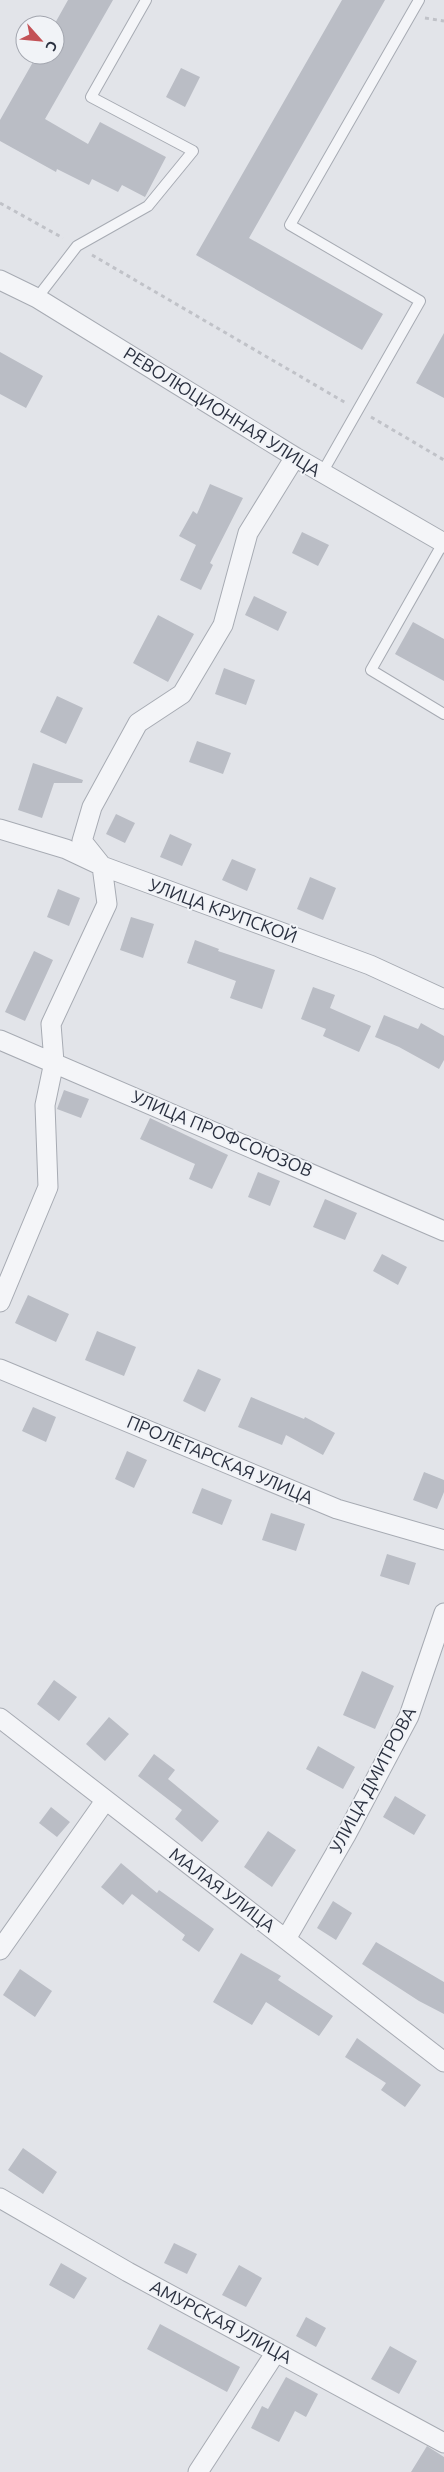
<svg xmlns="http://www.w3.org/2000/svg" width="444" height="2472" font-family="Ubuntu,sans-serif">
  <rect width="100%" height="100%" fill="#e2e4e9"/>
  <path fill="#babdc5" d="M68 0H113L45 119 88 144 100 122 166 157 145 197 122 185 118 192 92 179 89 185 57 169 56 172 0 141V120L37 55H55L54 25Z
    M342 0H385L249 238 383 314 362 350 196 255Z
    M181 68 200 77 185 107 166 97Z
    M444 333V398L416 383Z
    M0 352 43 376 26 408 0 394Z
    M210 484 243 498 210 563 213 565 201 590 180 580 196 545 179 536 193 511 197 514Z
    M302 532 329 545 318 566 292 553Z
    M254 596 287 612 278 631 245 615Z
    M158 615 194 634 168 682 133 663Z
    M413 622 444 639V681L395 654Z
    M224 668 255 680 246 705 215 694Z
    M57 696 83 708 66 744 40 732Z
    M197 741 231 753 223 774 189 762Z
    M33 763 83 780 82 783H54L42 818 18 810Z
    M116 814 135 823 125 843 106 834Z
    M170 834 192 844 182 866 160 857Z
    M232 859 256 869 247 891 222 880Z
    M310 877 336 888 323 920 297 909Z
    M58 889 80 898 69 926 47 917Z
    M131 917 154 924 143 958 120 950Z
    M195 940 219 949 218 951 275 970 262 1009 230 998 236 981 187 963Z
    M34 951 53 960 25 1021 5 1012Z
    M313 987 335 995 330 1008 371 1026 359 1052 323 1036 326 1029 301 1019Z
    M384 1015 418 1029 421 1023 444 1036V1060L439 1069 399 1047 375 1037Z
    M64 1090 89 1099 81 1118 57 1109Z
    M150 1118 228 1155 212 1189 189 1179 195 1164 140 1139Z
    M258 1172 280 1181 270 1206 248 1197Z
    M325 1199 357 1213 345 1240 313 1227Z
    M382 1254 407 1267 398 1285 373 1271Z
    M28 1295 69 1314 56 1342 15 1323Z
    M97 1331 136 1347 124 1376 85 1360Z
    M198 1369 221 1379 205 1412 183 1401Z
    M251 1397 304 1419 305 1417 335 1433 323 1455 286 1435 282 1445 238 1427Z
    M33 1407 56 1417 46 1442 22 1431Z
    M127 1451 147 1460 134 1488 115 1479Z
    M424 1472 444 1480V1492L437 1509 413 1500Z
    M202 1488 232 1500 222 1525 192 1513Z
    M271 1513 305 1524 296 1551 262 1540Z
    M387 1554 416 1563 409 1585 380 1576Z
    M362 1671 394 1686 375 1729 343 1715Z
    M54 1680 77 1697 59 1721 37 1704Z
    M109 1717 129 1734 105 1761 86 1744Z
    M318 1746 355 1767 343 1789 306 1769Z
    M154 1754 175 1770 168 1779 219 1821 202 1842 175 1819 182 1810 138 1776Z
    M395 1796 426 1815 414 1835 383 1817Z
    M51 1807 70 1822 57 1837 39 1823Z
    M268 1831 296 1850 272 1887 244 1867Z
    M121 1863 157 1893 159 1890 214 1929 199 1952 182 1940 185 1935 132 1894 123 1905 101 1887Z
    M333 1901 352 1913 336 1940 317 1928Z
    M376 1942 444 1982V2014L419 2001 362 1964Z
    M241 1953 281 1976 278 1980 333 2016 319 2036 266 2002 252 2025 213 2002Z
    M20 1969 52 1991 35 2017 3 1995Z
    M357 2038 421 2085 405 2107 381 2090 386 2083 345 2057Z
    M23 2148 57 2172 43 2194 8 2170Z
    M174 2243 197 2254 187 2274 164 2263Z
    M61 2263 87 2278 74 2299 49 2285Z
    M239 2265 262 2278 246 2307 222 2295Z
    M306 2317 326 2328 316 2347 296 2336Z
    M160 2324 240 2367 227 2392 147 2349Z
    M390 2346 417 2361 399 2394 371 2379Z
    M286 2377 318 2394 306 2417 295 2411 279 2442 251 2428 262 2406 268 2409Z
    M427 2446 444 2457V2472H411Z"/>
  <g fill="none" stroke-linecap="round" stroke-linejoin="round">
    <g stroke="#a7abb3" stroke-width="12">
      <path id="service" d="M37 298 77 246 148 206 193 151 91 97 146 0
        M322 473 420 301 290 225 419 0
        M443 543 371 670 444 714"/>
    </g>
    <g stroke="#a7abb3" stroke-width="21">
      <path id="minor" d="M0 280 37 298 295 457 444 543
        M0 829 66 849 102 866 370 965 444 999
        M0 1040 444 1231
        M0 1302 48 1187 45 1105 54 1062 51 1024 107 904 102 866 82 841 92 807 138 723 182 694 223 625 248 533 295 457
        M0 1369 337 1509 444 1540
        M0 1718 444 2062
        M286 1939 346 1835 409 1716 444 1613
        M0 1950 105 1801
        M0 2198 128 2272 444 2443
        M198 2472 276 2352"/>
    </g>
    <path stroke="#c0c2c8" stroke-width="3" stroke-dasharray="4 4" stroke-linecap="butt" d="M425 18 444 21
      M0 203 63 238
      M92 255 346 403
      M371 417 444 460"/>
    <use href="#service" stroke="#f4f5f8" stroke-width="10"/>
    <use href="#minor" stroke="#f4f5f8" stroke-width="19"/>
  </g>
  <g text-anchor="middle" stroke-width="4" stroke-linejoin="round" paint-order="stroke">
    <g font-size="18" fill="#2b3140" stroke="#f1f3f7">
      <text transform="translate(222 412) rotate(32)" y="6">РЕВОЛЮЦИОННАЯ УЛИЦА</text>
      <text transform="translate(223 911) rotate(20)" y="6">УЛИЦА КРУПСКОЙ</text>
      <text transform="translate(222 1134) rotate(23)" y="6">УЛИЦА ПРОФСОЮЗОВ</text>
      <text transform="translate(220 1460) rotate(23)" y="6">ПРОЛЕТАРСКАЯ УЛИЦА</text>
      <text transform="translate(373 1780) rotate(-62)" y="6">УЛИЦА ДМИТРОВА</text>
      <text transform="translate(222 1890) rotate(37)" y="6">МАЛАЯ УЛИЦА</text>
      <text transform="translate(221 2322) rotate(28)" y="6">АМУРСКАЯ УЛИЦА</text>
    </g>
  </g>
  <g transform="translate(40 40) rotate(117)"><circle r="24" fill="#f1f3f7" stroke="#a2a5ae"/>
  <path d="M0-4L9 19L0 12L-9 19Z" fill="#c35257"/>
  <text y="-8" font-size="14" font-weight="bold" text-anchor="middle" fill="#2b3140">С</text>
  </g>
</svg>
